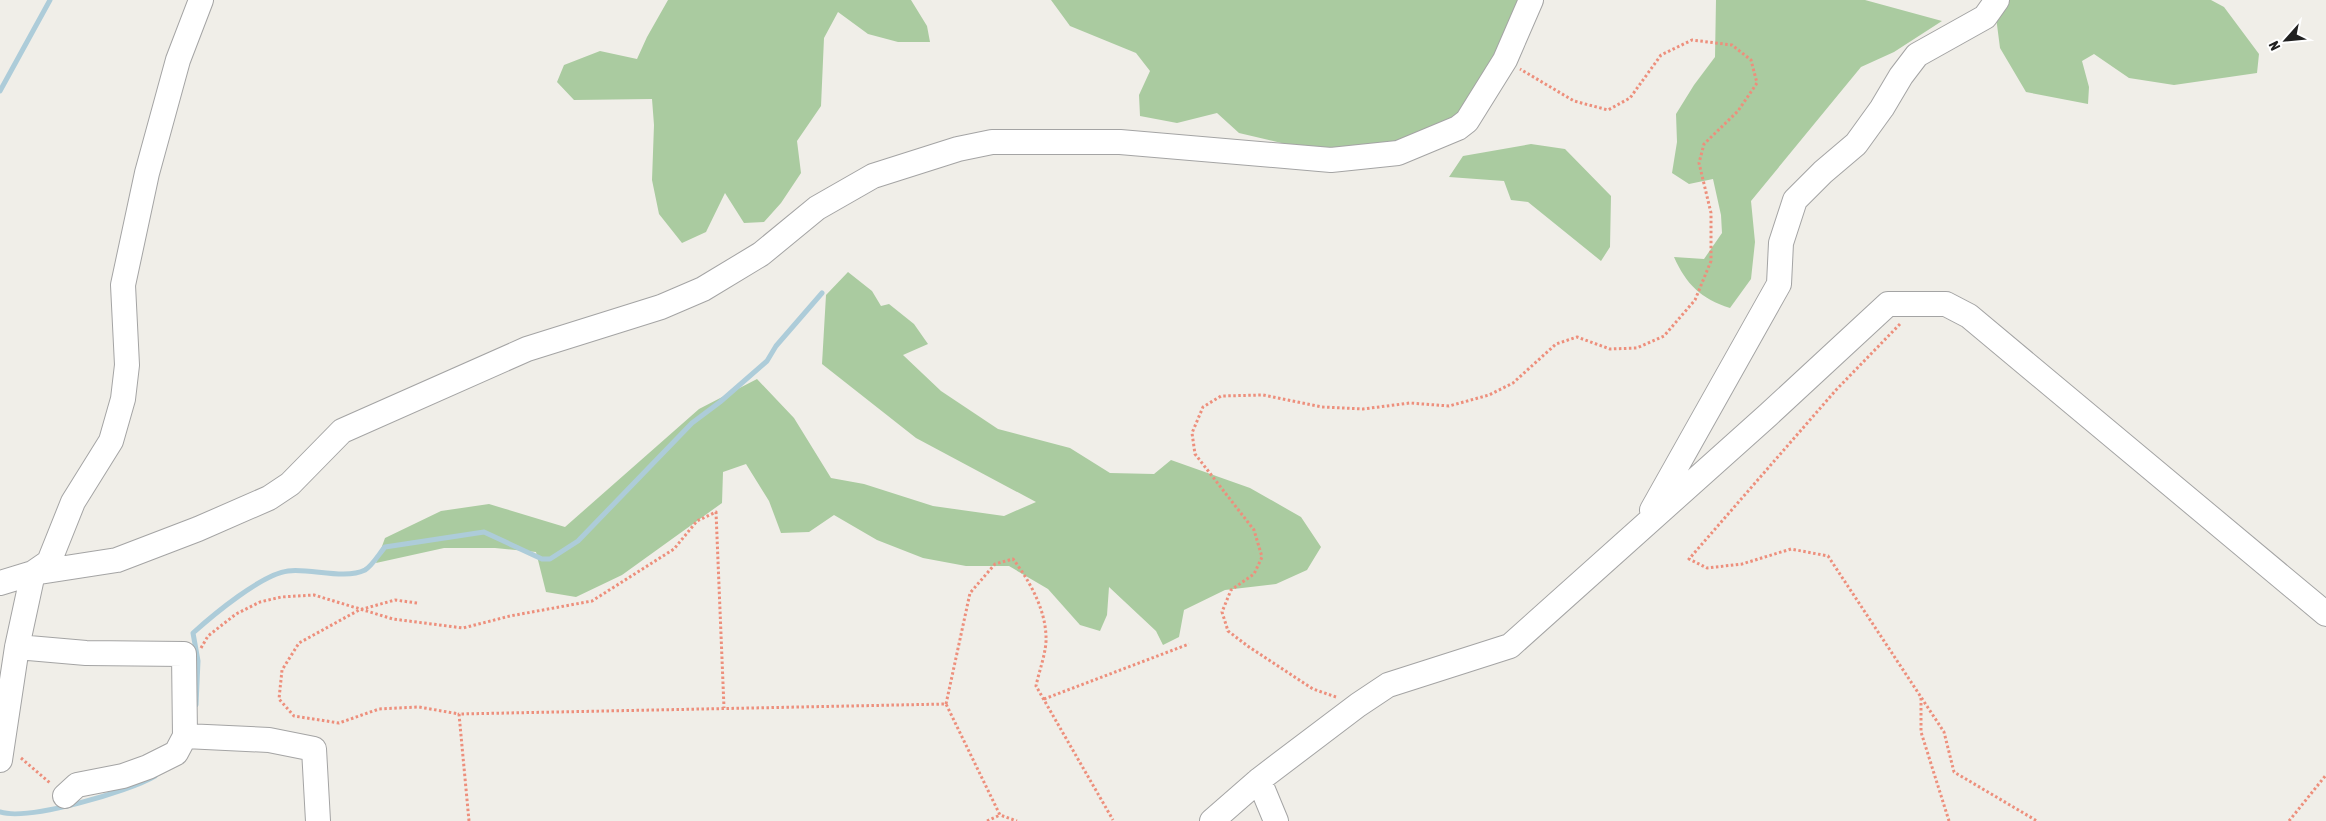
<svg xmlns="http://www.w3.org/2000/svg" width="2326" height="821" font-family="'Asap Condensed',sans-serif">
  <rect width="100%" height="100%" fill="#f0eee8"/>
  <path fill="#aacba0" d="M668 0H911L927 26 930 42H898L868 34 838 12 824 38 821 106 797 141 801 173 781 203 764 222 744 223 725 193 706 232 682 243 659 214 652 180 654 125 652 99 574 100 557 82 564 65 600 51 637 59 647 37Z
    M1051 0H1520L1499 53 1462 113 1399 146 1328 154 1239 133 1217 113 1177 123 1140 116 1139 95 1150 71 1136 53 1070 26Z
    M1716 0H1865L1942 21 1894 52 1861 67 1751 201 1755 242 1751 279 1730 308C1701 299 1686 284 1674 257L1704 259 1722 233 1721 215 1713 179 1689 184 1672 173 1677 142 1676 114 1694 85 1715 57Z
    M2005 0H2211L2224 7 2259 54 2257 73 2174 85 2129 78 2094 54 2082 61 2089 87 2088 104 2026 92 2000 48 1996 17Z
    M1531 144 1565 149 1611 196 1610 247 1601 261 1528 202 1511 200 1504 181 1449 177 1463 156Z
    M848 272 872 291 881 306 889 304 914 324 928 344 903 355 941 391 998 429 1070 448 1110 473 1154 474 1171 460 1250 488 1301 517 1321 547 1307 570 1276 584 1225 590 1184 610 1179 637 1163 645 1156 631 1109 587 1107 615 1100 631 1080 625 1048 589 1009 566H966L923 558 877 540 834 515 809 532 781 533 769 501 746 464 723 472 722 503 622 575 576 597 546 592 536 552 495 548H444L376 563 385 538 441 511 489 504 565 527 699 409 757 379 794 418 831 478 864 484 933 506 1004 516 1036 502 916 438 822 364 826 295Z"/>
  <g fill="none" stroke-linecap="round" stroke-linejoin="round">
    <path stroke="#adccd9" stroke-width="5" d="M0 91 50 0
      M196 705 198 661 193 633C213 615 262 574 288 571 310 568 345 580 365 570 372 566 379 554 385 547L484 532 542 559H550L578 541 692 423 720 402 767 361 776 346 822 293
      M0 812C28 821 128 792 155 776"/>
    <g stroke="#a4a4a4" stroke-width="26">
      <path id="minor" d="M1652 510 1779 284 1781 243 1795 200 1823 172 1856 144 1882 108 1901 76 1917 55 1985 17 1997 0
        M0 583 33 573 117 560 198 529 269 498 290 484 342 431 527 349 661 307 703 289 761 254 817 208 873 176 958 149 992 142H1120L1331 160 1398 153 1458 128 1467 121 1505 60 1531 0
        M17 647 86 653 184 654 185 736 176 753 148 767 123 776 77 785 65 796
        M185 736 269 740 314 749 318 821
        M0 760 17 647 33 573 49 562 73 502 111 441 123 399 127 365 123 285 147 173 178 60 201 0
        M1259 780 1276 821
        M1212 821 1259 780 1358 705 1388 685 1510 646 1768 415 1888 304H1946L1969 316 2326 614"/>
    </g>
    <path stroke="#ed8f7c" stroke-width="3" stroke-dasharray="2.5 2.5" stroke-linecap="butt" d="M1900 324 1836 390 1689 559 1707 568 1742 564 1791 549 1828 556 1944 732 1954 772 2037 821
      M417 603 395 600 359 610 299 643 282 670 279 699 294 716 339 723 379 709 419 707 459 714
      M201 648 208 636 236 614 260 602 281 597 314 595 393 619 463 628 510 616 592 601 674 549 697 521 716 512 724 708
      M1336 697 1313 689 1249 647 1228 631 1222 612 1231 590 1254 574 1262 557 1254 530 1195 454 1192 433 1203 407 1221 396 1263 395 1322 407 1363 409 1410 403 1449 406 1489 395 1513 383 1556 344 1577 337 1610 349 1637 348 1664 336 1695 300 1711 261V213L1699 163 1704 144 1738 111 1757 83 1751 60 1732 45 1692 40 1661 55 1630 98 1608 110 1574 101 1520 69
      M1921 698V732L1949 821
      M1044 699 1189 644
      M946 704 970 593 995 564 1013 559C1029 580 1045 608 1046 636 1047 651 1039 671 1036 686L1113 820
      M21 758 50 783
      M469 821 459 714 946 704 1000 815 1017 821
      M987 821 1000 815
      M2289 821 2326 775"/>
    <use href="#minor" stroke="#fff" stroke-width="24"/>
  </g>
  <g transform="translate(2286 40) rotate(243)" stroke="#ffffff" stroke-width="4" paint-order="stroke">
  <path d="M0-4L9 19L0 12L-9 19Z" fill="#202020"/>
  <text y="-8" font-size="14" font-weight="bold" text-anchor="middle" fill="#202020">N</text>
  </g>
</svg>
